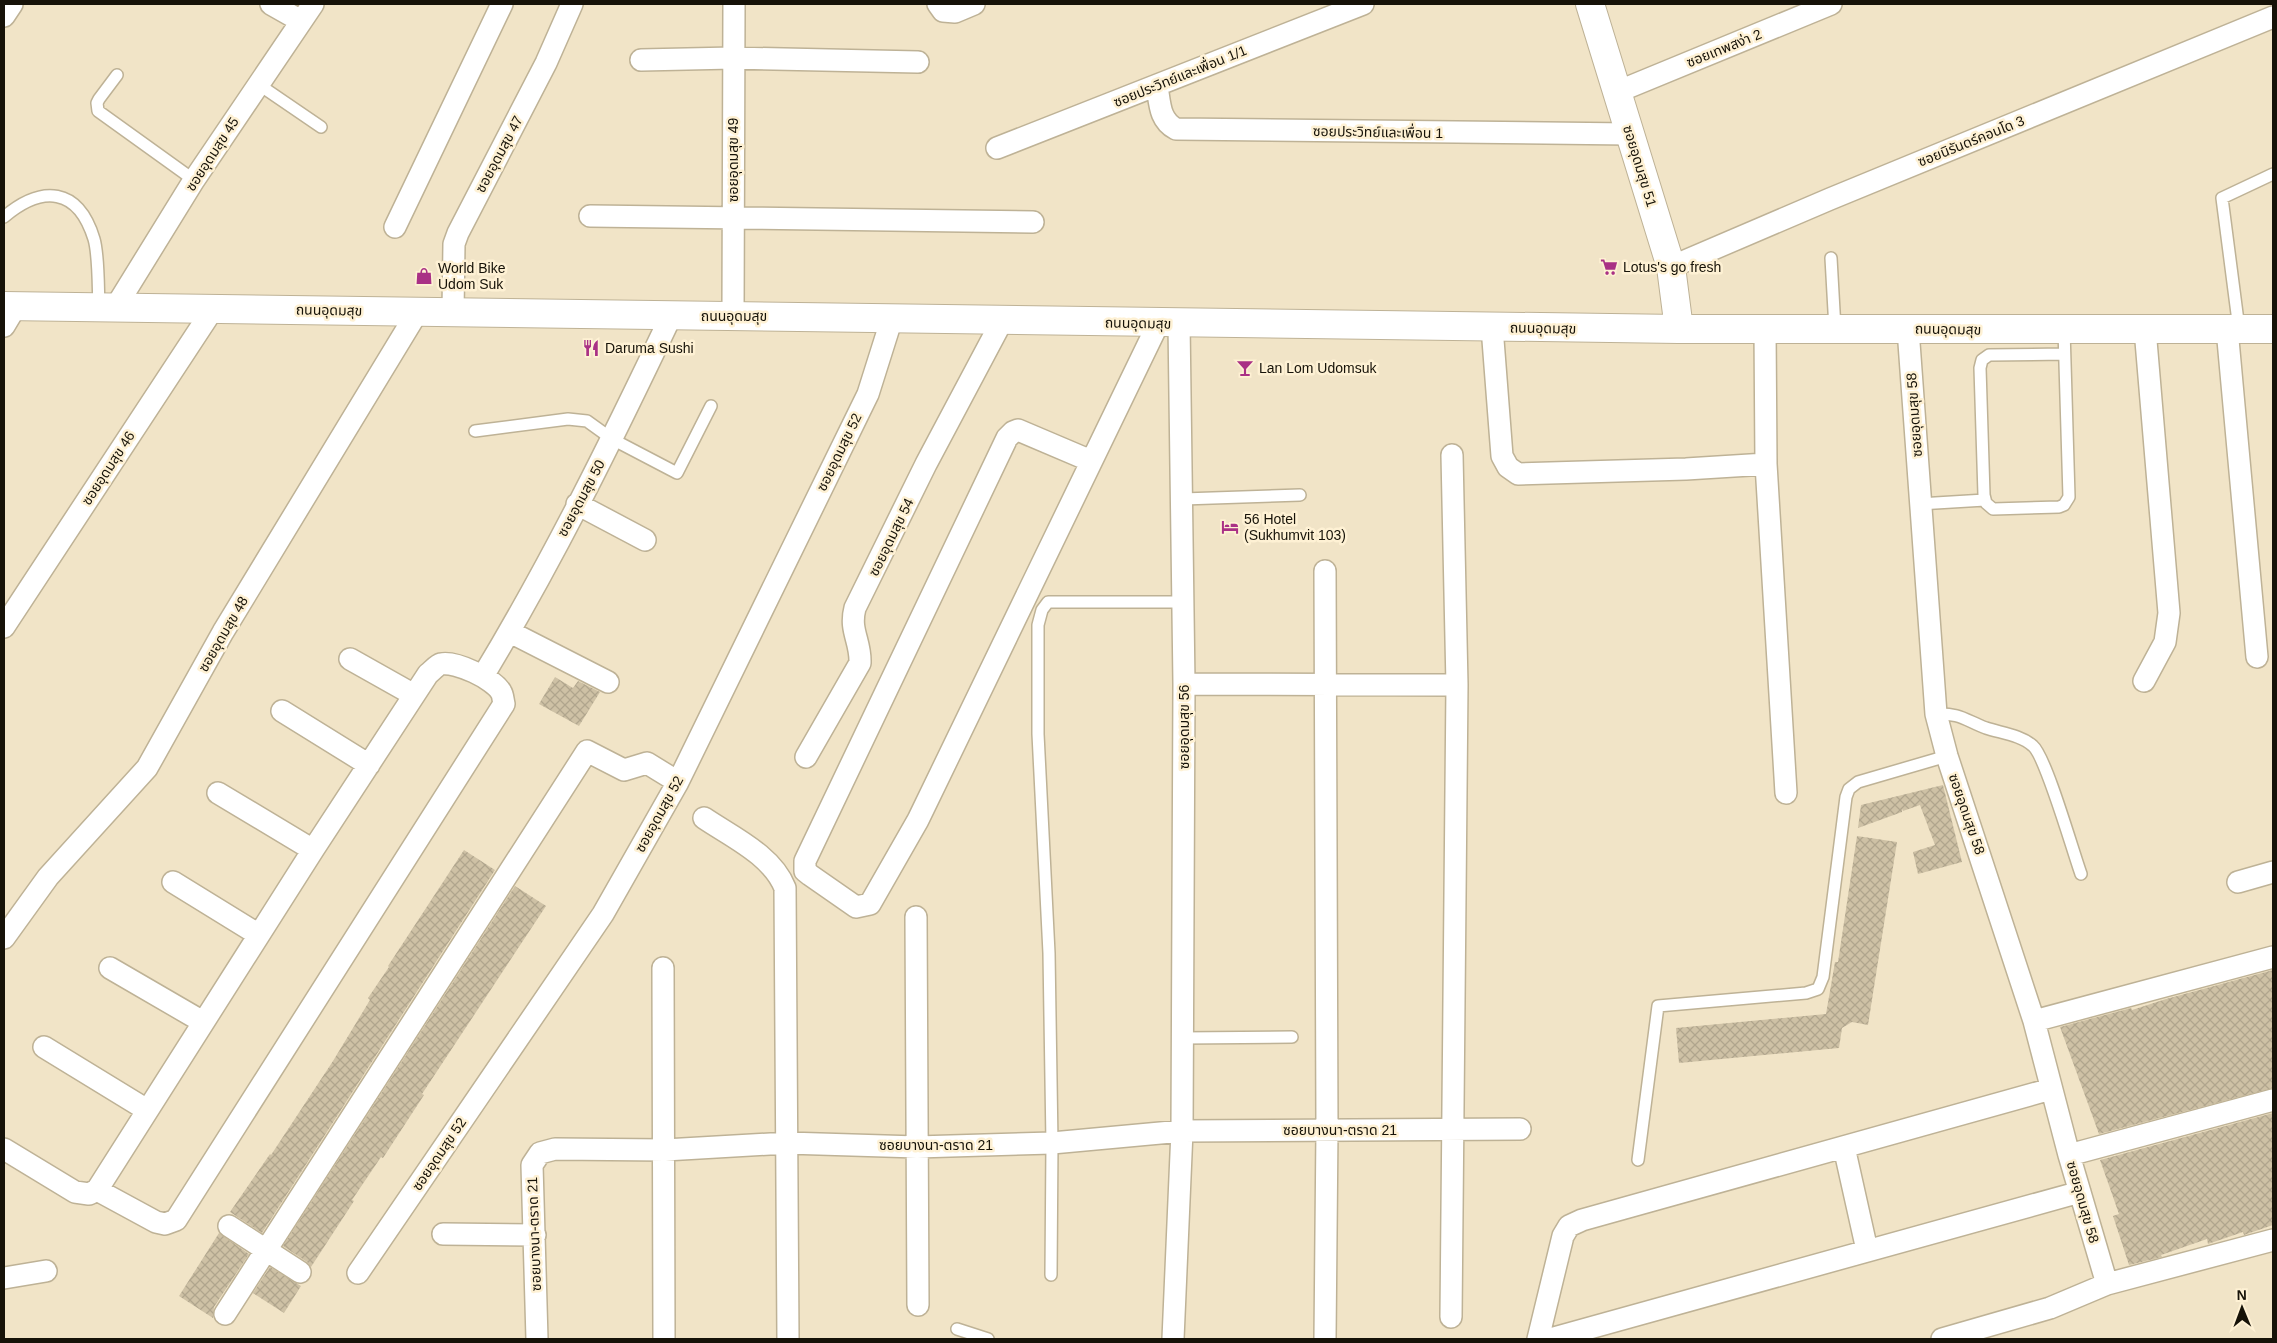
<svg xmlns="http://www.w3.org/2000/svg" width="2277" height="1343" font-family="Helvetica,'Noto Sans Thai',sans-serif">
  <defs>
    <pattern id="building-cross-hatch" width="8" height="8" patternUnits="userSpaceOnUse" patternTransform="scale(1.25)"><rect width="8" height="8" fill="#cec1a5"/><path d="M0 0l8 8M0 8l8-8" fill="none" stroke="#b0a58d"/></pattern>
  </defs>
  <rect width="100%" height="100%" fill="#f1e4c7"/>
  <path fill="url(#building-cross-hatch)" d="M555 677 573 688 578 681 600 692 579 726 539 704Z
    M1943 785 1962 862 1918 874 1913 852 1935 845 1920 805 1903 811 1902 809V812L1858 828 1861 805Z
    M1857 836 1897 842 1868 1025 1852 1022 1842 1028 1839 1048 1679 1063 1676 1028 1826 1014 1835 962H1838Z
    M464 850 495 870 262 1233 230 1212 270 1154 271 1155 333 1061 370 1000 368 998 389 967 388 966Z
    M515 886 546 906 422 1094 424 1095 383 1158 381 1157 352 1200 354 1201 311 1267 307 1262 283 1246Z
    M2273 970V1088L2099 1134 2060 1027 2131 1008 2132 1010 2166 999Z
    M2273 1113V1225L2244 1235 2243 1232 2208 1244 2207 1239 2161 1255 2162 1257 2129 1265 2113 1216 2119 1214 2100 1160Z
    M219 1233 249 1254 214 1307 213 1318 179 1296Z
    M270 1267 301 1286 284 1313 253 1293Z"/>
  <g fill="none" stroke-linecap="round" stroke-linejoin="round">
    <g stroke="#beb296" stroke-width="14">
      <path id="lane" d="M117 75 99 99 97 103 98 111 194 180
        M258 84 321 127
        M4 217C42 185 78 187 94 239 99 256 98 289 99 308
        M1831 258 1835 329
        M2239 329 2222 198 2273 174
        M2064 330 2069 497 2064 505 2059 507 1993 509 1986 503 1984 495 1980 368 1982 360 1989 355 2064 354
        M475 431 568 419 587 421 612 439 677 473 711 406
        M1183 499 1300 495
        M1919 504 1985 500
        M1936 714C1960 713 1965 720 1986 728 2001 733 2021 735 2033 746 2046 757 2073 852 2081 874
        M1182 1038 1292 1037
        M1638 1160 1658 1006 1806 993 1818 989 1823 977 1846 797 1849 789 1858 782 1947 756
        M1051 1275 1052 1143 1049 953 1038 734V625L1042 610 1048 602H1183
        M957 1329 988 1339"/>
    </g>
    <g stroke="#beb296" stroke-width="24">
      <path id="street" d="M271 4 301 21
        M938 4 943 11 955 12 974 4
        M4 16 12 4
        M641 60 733 58 918 62
        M1157 86C1160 103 1159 120 1176 129L1630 134
        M1617 92 1831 4
        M997 148 1363 4
        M590 216 1033 222
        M395 227 502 4
        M1671 267 1830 199 2273 17
        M115 308 194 180 313 4
        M453 311 454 244 458 233 546 63 572 4
        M733 316 734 4
        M4 326 16 306
        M1492 327 1502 456 1508 467 1518 474 1686 469 1766 464 1765 329
        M1908 329 1936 714 1947 756 2034 1021 2069 1155 2107 1284
        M2227 329 2257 657
        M1091 461 1018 430 1013 432 1007 438 805 861V871L810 875 856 907 870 904 918 820 1158 324
        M1766 464 1786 793
        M577 504 645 540
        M4 627 213 309
        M510 632 608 682
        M350 659 414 695
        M483 676C553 560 613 438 671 316
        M2144 681 2165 642 2169 613 2145 329
        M1184 684 1457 685 1452 455
        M282 711 369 765
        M806 757 860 663C861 641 849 631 855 608L926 464 1003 319
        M218 793 313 850
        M704 818C732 837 772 855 785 888L788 1339
        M173 882 259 935
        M2238 882 2273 872
        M916 917 918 1305
        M4 938 48 877 147 768 223 632 418 311
        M110 968 203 1022
        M663 968 664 1339
        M2034 1021 2273 957
        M44 1047 147 1110
        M1844 1147 1867 1250
        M4 1149 75 1192 89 1194 97 1190 313 850 428 674C432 671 437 665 441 664 456 661 494 679 501 692 503 695 503 700 504 704L176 1220 165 1224 156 1222 97 1190
        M2069 1155 2273 1100
        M229 1226 300 1272
        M443 1234 535 1235
        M358 1273 603 914 678 782 868 394 892 318
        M4 1278 46 1271
        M225 1314 587 751 624 770 647 763 678 782
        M1451 1317 1457 685
        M537 1339 532 1165 540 1153 555 1149 665 1150 787 1143 917 1147 1052 1143 1182 1131 1520 1129
        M1173 1339 1182 1131 1184 684 1179 323
        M1325 1339 1327 1129 1325 571
        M1538 1339 1563 1236 1569 1226 1582 1220 2051 1089
        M1550 1339 2080 1192
        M1942 1339 2050 1308 2107 1284 2273 1240"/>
    </g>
    <g stroke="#beb296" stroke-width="30">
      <path id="secondary" d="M1590 4 1671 267 1679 329
        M4 306 1679 329H2273"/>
    </g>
    <use href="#lane" stroke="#fff" stroke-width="11"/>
    <use href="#street" stroke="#fff" stroke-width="21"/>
    <use href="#secondary" stroke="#fff" stroke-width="28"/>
  </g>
  <defs>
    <g id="supermarket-bare" transform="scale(1.35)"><path d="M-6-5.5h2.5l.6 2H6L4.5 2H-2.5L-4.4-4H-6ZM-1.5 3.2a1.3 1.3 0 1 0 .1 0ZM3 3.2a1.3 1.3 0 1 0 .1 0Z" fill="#a93085" stroke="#fef1d4" stroke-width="2.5" paint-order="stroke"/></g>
    <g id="shop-bare" transform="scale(1.35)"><path d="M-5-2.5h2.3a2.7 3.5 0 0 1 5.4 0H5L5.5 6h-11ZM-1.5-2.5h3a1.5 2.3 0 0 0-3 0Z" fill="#a93085" stroke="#fef1d4" stroke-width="2.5" paint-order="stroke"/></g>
    <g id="restaurant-bare" transform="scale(1.35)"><path d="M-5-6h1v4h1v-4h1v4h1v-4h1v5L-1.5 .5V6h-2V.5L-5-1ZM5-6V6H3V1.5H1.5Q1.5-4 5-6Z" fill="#a93085" stroke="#fef1d4" stroke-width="2.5" paint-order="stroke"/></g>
    <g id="bar-bare" transform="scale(1.35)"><path d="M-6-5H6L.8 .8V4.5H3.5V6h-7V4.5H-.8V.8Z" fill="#a93085" stroke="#fef1d4" stroke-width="2.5" paint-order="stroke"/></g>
    <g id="hotel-bare" transform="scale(1.35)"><path d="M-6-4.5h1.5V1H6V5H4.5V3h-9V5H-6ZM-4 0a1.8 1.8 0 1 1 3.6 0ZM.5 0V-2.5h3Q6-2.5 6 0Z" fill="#a93085" stroke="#fef1d4" stroke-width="2.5" paint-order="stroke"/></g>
  </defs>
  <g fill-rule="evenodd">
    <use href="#supermarket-bare" x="1609" y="267"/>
    <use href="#shop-bare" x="424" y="276"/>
    <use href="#restaurant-bare" x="591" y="348"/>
    <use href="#bar-bare" x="1245" y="368"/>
    <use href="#hotel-bare" x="1230" y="527"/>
  </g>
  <g text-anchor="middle" stroke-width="5" stroke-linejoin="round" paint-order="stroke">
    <g font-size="14" fill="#161208" stroke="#fef1d4">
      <text transform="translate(1724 48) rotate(-22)" y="5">ซอยเทพสง่า 2</text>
      <text transform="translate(1180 76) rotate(-22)" y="5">ซอยประวิทย์และเพื่อน 1/1</text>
      <text transform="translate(1378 132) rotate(1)" y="5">ซอยประวิทย์และเพื่อน 1</text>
      <text transform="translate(1971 141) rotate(-22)" y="5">ซอยนิรันดร์คอนโด 3</text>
      <text transform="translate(212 154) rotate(-57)" y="5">ซอยอุดมสุข 45</text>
      <text transform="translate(499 154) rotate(-62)" y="5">ซอยอุดมสุข 47</text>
      <text transform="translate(733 160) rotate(-90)" y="5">ซอยอุดมสุข 49</text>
      <text transform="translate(1640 166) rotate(73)" y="5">ซอยอุดมสุข 51</text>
      <text transform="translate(329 310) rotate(1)" y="5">ถนนอุดมสุข</text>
      <text x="734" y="321">ถนนอุดมสุข</text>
      <text transform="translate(1138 323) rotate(1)" y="5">ถนนอุดมสุข</text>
      <text transform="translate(1543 328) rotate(1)" y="5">ถนนอุดมสุข</text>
      <text transform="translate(1948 329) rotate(1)" y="5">ถนนอุดมสุข</text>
      <text transform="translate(1914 415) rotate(-94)" y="5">ซอยอุดมสุข 58</text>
      <text transform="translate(839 452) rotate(-64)" y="5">ซอยอุดมสุข 52</text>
      <text transform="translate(108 468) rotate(-57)" y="5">ซอยอุดมสุข 46</text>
      <text transform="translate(581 498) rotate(-62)" y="5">ซอยอุดมสุข 50</text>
      <text transform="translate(891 537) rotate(-64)" y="5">ซอยอุดมสุข 54</text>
      <text transform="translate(223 634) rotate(-60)" y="5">ซอยอุดมสุข 48</text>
      <text transform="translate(1184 727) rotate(-90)" y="5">ซอยอุดมสุข 56</text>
      <text transform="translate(659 814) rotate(-61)" y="5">ซอยอุดมสุข 52</text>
      <text transform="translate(1967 814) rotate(71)" y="5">ซอยอุดมสุข 58</text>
      <text x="1340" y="1135">ซอยบางนา-ตราด 21</text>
      <text x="936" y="1150">ซอยบางนา-ตราด 21</text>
      <text transform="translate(439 1154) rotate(-56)" y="5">ซอยอุดมสุข 52</text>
      <text transform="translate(2083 1202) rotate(74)" y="5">ซอยอุดมสุข 58</text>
      <text transform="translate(534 1234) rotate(-92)" y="5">ซอยบางนา-ตราด 21</text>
    </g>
    <g font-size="14" fill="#161208" stroke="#fef1d4" text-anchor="start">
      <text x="1623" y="272">Lotus's go fresh</text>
      <text x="438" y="273">World Bike<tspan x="438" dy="16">Udom Suk</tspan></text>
      <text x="605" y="353">Daruma Sushi</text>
      <text x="1259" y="373">Lan Lom Udomsuk</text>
      <text x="1244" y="524">56 Hotel<tspan x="1244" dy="16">(Sukhumvit 103)</tspan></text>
    </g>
  </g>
  <rect width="2277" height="1343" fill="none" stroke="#161208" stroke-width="10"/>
  <g transform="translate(2242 1308) rotate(359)" stroke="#fef1d4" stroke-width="4" paint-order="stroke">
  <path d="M0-4L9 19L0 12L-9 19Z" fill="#161208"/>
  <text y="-8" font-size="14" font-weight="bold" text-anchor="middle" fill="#161208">N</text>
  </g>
</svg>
